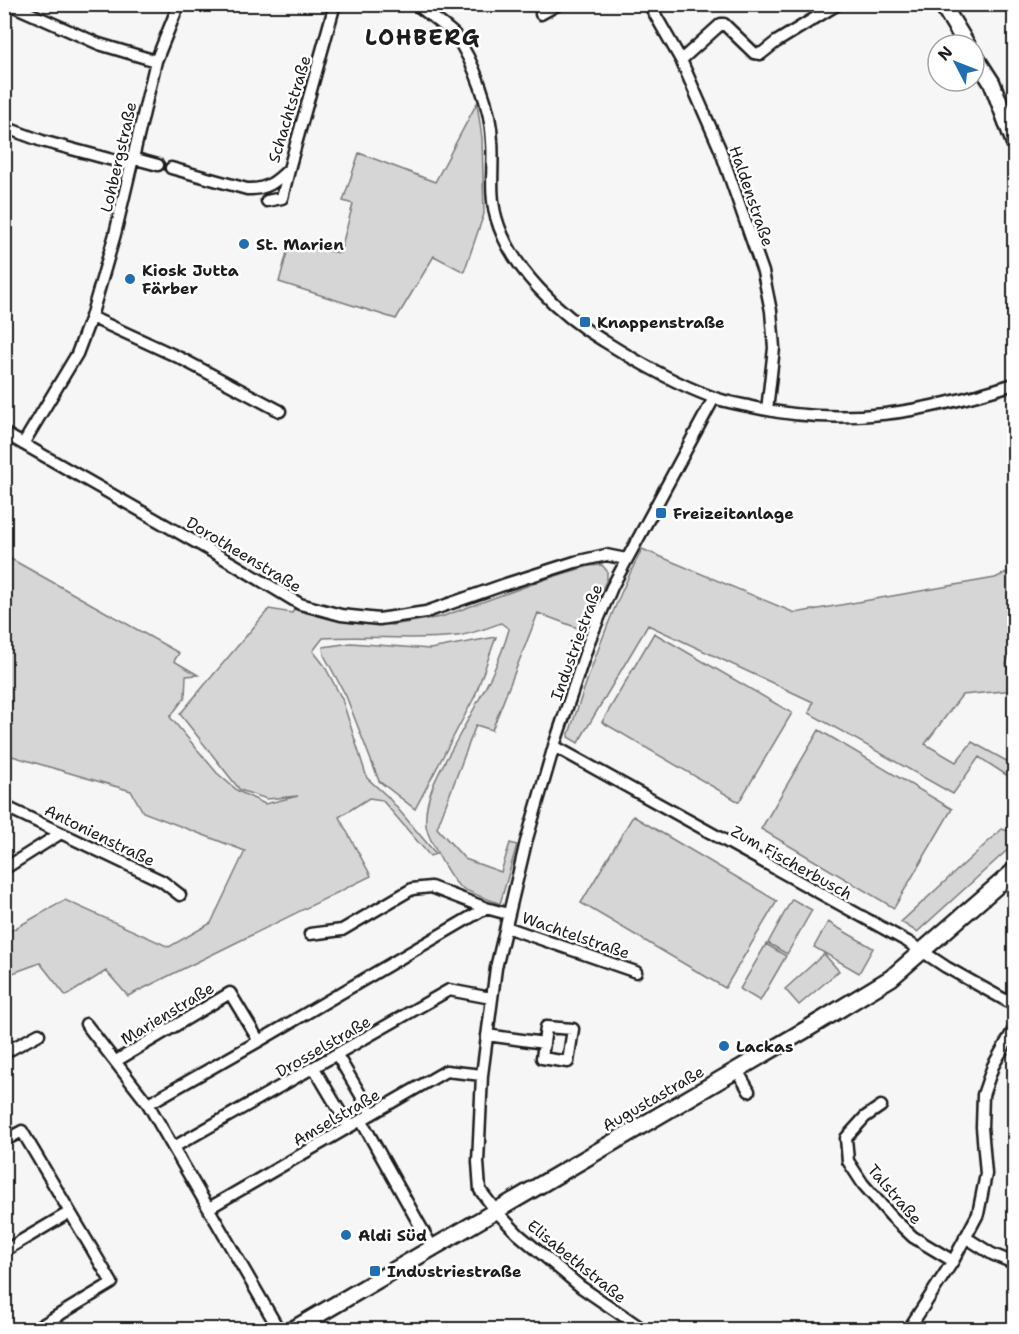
<svg xmlns="http://www.w3.org/2000/svg" width="1019" height="1334" font-family="'Shantell Sans',sans-serif">
  <rect width="100%" height="100%" fill="#f6f6f6"/>
  <filter id="ink" filterUnits="userSpaceOnUse"><feTurbulence type="fractalNoise" baseFrequency=".0167" numOctaves="2"/><feDisplacementMap in="SourceGraphic" scale="12" xChannelSelector="R" yChannelSelector="G"/><feConvolveMatrix kernelMatrix="1 2 1 2 8 2 1 2 1" color-interpolation-filters="sRGB"/></filter>
  <g filter="url(#ink)">
    <path fill="#d6d6d6" stroke="#797979" stroke-width="1.5" d="M477 103 482 138 484 214 464 272 434 256 396 319 279 282 289 245 340 253 353 204 343 201 359 153 435 182Z
      M642 549 795 613 995 578 1014 569V639L1006 664 1014 682V690L962 695 925 744 956 762 972 742 1014 765V780L979 757 953 794 809 713 813 702 648 625 578 743 568 737C589 673 611 609 642 549Z
      M4 555 179 653 174 661 198 675 186 676 185 697 170 717 217 773 238 791 265 804 298 796 267 799 240 790 180 714 269 609 292 613 295 608 335 620 392 625 441 617 549 578 589 566 602 565 607 571V579L583 630 538 613 492 730 476 725 437 828 465 859 501 872 510 843 517 845 500 904C489 899 465 892 458 885 449 876 427 837 426 825 423 794 445 762 459 736 478 701 499 667 509 629L501 623C487 628 472 634 457 636 412 641 368 635 323 638L313 651 324 665 342 699 367 778 387 796 436 854 430 856 382 800 369 798 339 817 371 876 128 996 106 971 66 996 40 963 5 976V934L65 900 169 947 211 923 245 851 143 812 131 791 5 754Z
      M654 633 792 713 739 802 602 722Z
      M496 637 475 696 415 809 379 781 346 696 324 655 323 647 351 643 430 649Z
      M819 730 952 809 894 908 761 829Z
      M633 816 777 901 725 988 581 903Z
      M1002 829 1014 833V844L917 932 901 922Z
      M792 899 812 910 787 954 768 943Z
      M828 922 873 948 859 973 814 947Z
      M766 944 786 956 760 1001 740 989Z
      M824 954 839 971 799 1005 785 989Z"/>
    <g fill="none" stroke-linecap="round" stroke-linejoin="round">
      <g stroke="#1c1c1c" stroke-width="15">
        <path id="street" d="M9 4 99 44 156 61
          M416 4C424 11 450 29 455 35 474 62 491 108 492 141 494 166 489 192 496 217 510 268 560 315 604 341 639 363 674 383 712 397 725 402 739 404 752 407 845 428 926 412 1014 384
          M649 4 681 60 720 149 763 272 771 311 774 348 767 410
          M541 14 559 4
          M681 60 721 24H724L754 53 761 54 776 42 838 4
          M4 127 42 141 131 165
          M132 158 158 165
          M171 168 247 189C266 190 276 182 289 169L335 4
          M267 201 282 198 289 170
          M91 317 180 358 280 411
          M4 433 232 563 300 604 341 615 379 619 426 612 506 584 575 562 606 555 626 559
          M23 444 77 354 91 317 115 234 156 61 179 4
          M554 746 908 942 946 967 1014 1005
          M4 806 162 881 180 895
          M4 869 61 833
          M506 927 636 972
          M310 934 342 930 412 889 431 887 486 908
          M86 1024 148 1104 279 1330
          M487 1035 544 1043 542 1058 568 1062 573 1029 546 1027 544 1043
          M259 1041 486 908 508 914
          M4 1053 39 1034
          M337 1055 372 1114
          M116 1061 230 993 259 1041 148 1104
          M314 1068 349 1127
          M737 1070 749 1091
          M881 1106 865 1117 846 1138 848 1161 863 1184 892 1217 913 1237 953 1261
          M361 1120 432 1247
          M4 1141 22 1131 112 1283 34 1330
          M174 1147 449 990 491 998
          M209 1208 446 1071 482 1075
          M965 1237 992 1254 1014 1263
          M4 1251 70 1212
          M644 1330 581 1287 518 1234 496 1211 480 1190 478 1162 482 1075 496 968 526 842 554 746 590 639 612 587 714 398
          M908 1330 953 1261 978 1214 986 1174 982 1127 983 1095 993 1066 1014 1029"/>
      </g>
      <g stroke="#1c1c1c" stroke-width="20">
        <path id="secondary" d="M942 4 967 45
          M974 55 992 83 1014 142
          M292 1330 807 1029 891 978 1014 871"/>
      </g>
      <use href="#street" stroke="#fff" stroke-width="10"/>
      <use href="#secondary" stroke="#fff" stroke-width="15"/>
    </g>
  </g>
  <g fill="#1f6fb2" stroke="#fff" stroke-width="2">
    <circle cx="244" cy="244" r="6"/>
    <circle cx="130" cy="279" r="6"/>
    <rect x="579" y="316" width="12" height="12" rx="3"/>
    <rect x="655" y="507" width="12" height="12" rx="3"/>
    <circle cx="724" cy="1046" r="6"/>
    <circle cx="346" cy="1235" r="6"/>
    <rect x="369" y="1265" width="12" height="12" rx="3"/>
  </g>
  <g text-anchor="middle" stroke-width="5" stroke-linejoin="round" paint-order="stroke">
    <g font-size="16" fill="#1c1c1c" stroke="#fff">
      <text transform="translate(289 109) rotate(-73)" y="6">Schachtstraße</text>
      <text transform="translate(118 157) rotate(-77)" y="6">Lohbergstraße</text>
      <text transform="translate(752 196) rotate(71)" y="6">Haldenstraße</text>
      <text transform="translate(244 554) rotate(31)" y="6">Dorotheenstraße</text>
      <text transform="translate(576 642) rotate(-70)" y="6">Industriestraße</text>
      <text transform="translate(100 835) rotate(26)" y="6">Antonienstraße</text>
      <text transform="translate(792 862) rotate(29)" y="6">Zum Fischerbusch</text>
      <text transform="translate(576 935) rotate(19)" y="6">Wachtelstraße</text>
      <text transform="translate(167 1013) rotate(-31)" y="6">Marienstraße</text>
      <text transform="translate(323 1046) rotate(-30)" y="6">Drosselstraße</text>
      <text transform="translate(653 1098) rotate(-30)" y="6">Augustastraße</text>
      <text transform="translate(336 1117) rotate(-30)" y="6">Amselstraße</text>
      <text transform="translate(895 1194) rotate(49)" y="6">Talstraße</text>
      <text transform="translate(577 1261) rotate(39)" y="6">Elisabethstraße</text>
    </g>
    <g font-size="16" font-weight="bold" fill="#1c1c1c" stroke="#fff" text-anchor="start">
      <text x="256" y="250">St. Marien</text>
      <text x="142" y="276">Kiosk Jutta<tspan x="142" dy="18">Färber</tspan></text>
      <text x="597" y="328">Knappenstraße</text>
      <text x="673" y="519">Freizeitanlage</text>
      <text x="736" y="1052">Lackas</text>
      <text x="358" y="1241">Aldi Süd</text>
      <text x="387" y="1277">Industriestraße</text>
    </g>
    <g font-size="22" font-weight="bold" letter-spacing="1.5" fill="#1c1c1c" stroke="#fff">
      <text x="423" y="45">LOHBERG</text>
    </g>
  </g>
  <rect width="1019" height="1334" fill="none" stroke="#fff" stroke-width="24"/>
  <rect x="12" y="12" width="995" height="1310" fill="none" stroke="#1c1c1c" stroke-width="2" filter="url(#ink)"/>
  <g transform="translate(956 63) rotate(312)"><circle r="28" fill="#ffffff" stroke="#a4a4a4" stroke-width="1.5"/>
  <path d="M0-4.5L10 22L0 15L-10 22Z" fill="#1f6fb2"/>
  <text y="-9" font-size="16" font-weight="bold" text-anchor="middle" fill="#1c1c1c">N</text>
  </g>
</svg>
